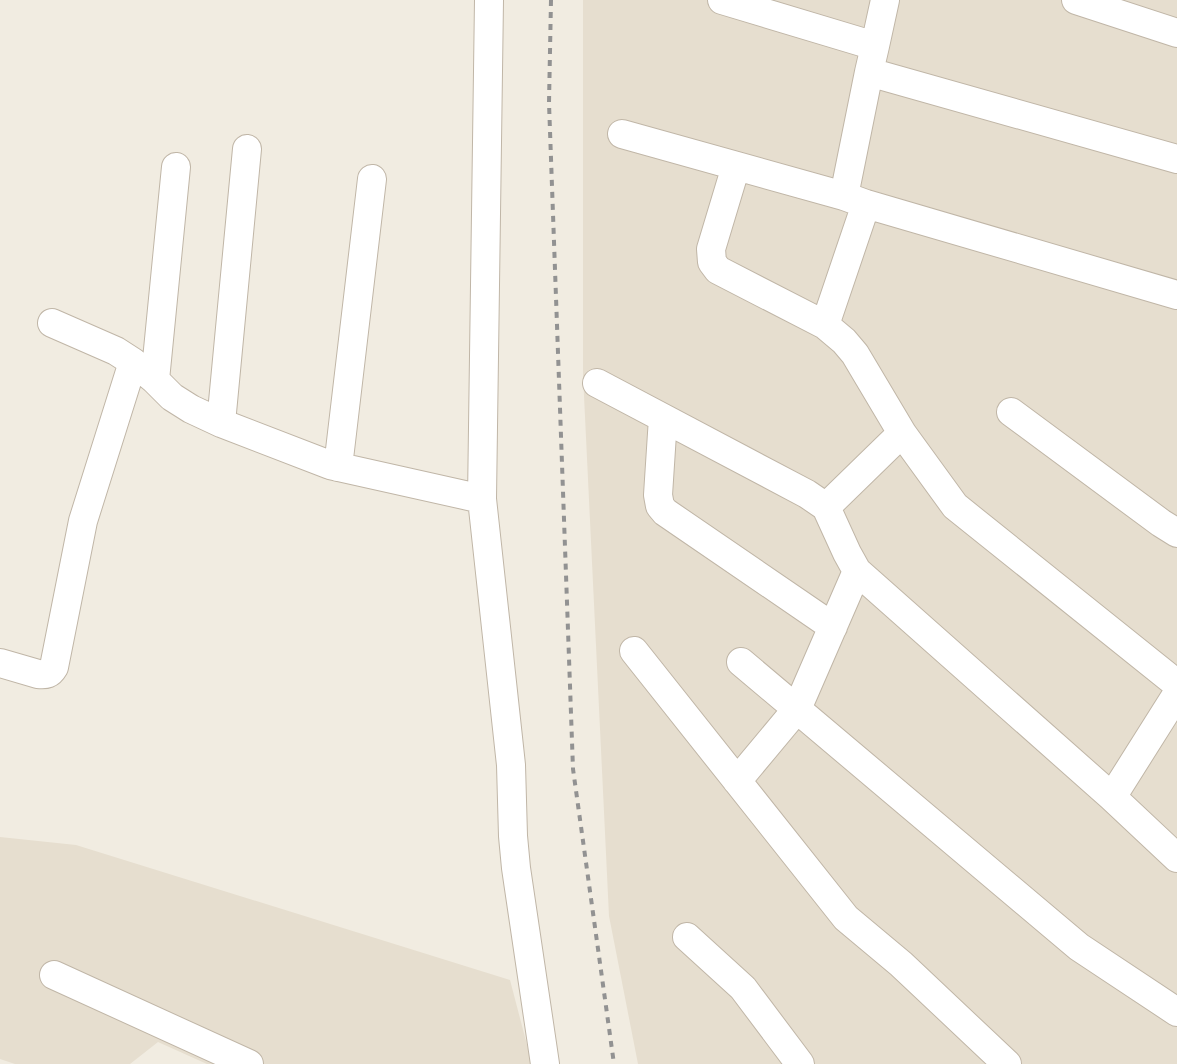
<svg xmlns="http://www.w3.org/2000/svg" width="1177" height="1064" font-family="Raleway,sans-serif">
  <rect width="100%" height="100%" fill="#f1ece1"/>
  <path fill="#e6decf" d="M583 0H1177V1064H638L609 916 583 375Z
    M0 837 76 845 510 980 532 1064H207L158 1042 130 1064H15L0 1059Z"/>
  <g fill="none" stroke-linecap="round" stroke-linejoin="round">
    <g stroke="#c0b6a7" stroke-width="30">
      <path id="minor" d="M489 0 482 499 511 765 513 836 516 868 545 1064
        M722 0 875 46
        M1076 0 1177 33
        M869 72 1177 159
        M622 134 844 196 866 204 1177 295
        M736 166 711 249 712 262 718 270 825 325 844 341 855 354 902 433 955 506 1177 684
        M844 196 869 72 875 46 885 0
        M52 323 116 351 133 362 155 380 172 397 191 409 221 423 330 465 482 499
        M825 325 866 204
        M155 380 176 167
        M597 383 807 494 826 507 847 553 857 571 1112 797 1177 858
        M1011 412 1161 523 1177 533
        M663 418 658 495 660 506 665 512 833 627
        M221 423 247 149
        M338 467 372 179
        M826 507 902 433
        M634 651 846 918 901 964 1007 1064
        M741 662 1079 947 1177 1012
        M0 663 38 674C46 675 50 674 54 667L83 521 133 362
        M737 781 797 709 857 571
        M1112 797 1177 694
        M687 937 743 988 800 1064
        M54 975 249 1064"/>
    </g>
    <use href="#minor" stroke="#fff" stroke-width="28"/>
    <path stroke="#929292" stroke-width="4" stroke-dasharray="6 6" stroke-linecap="butt" d="M551 0 549 103 573 769 614 1064"/>
  </g>
</svg>
